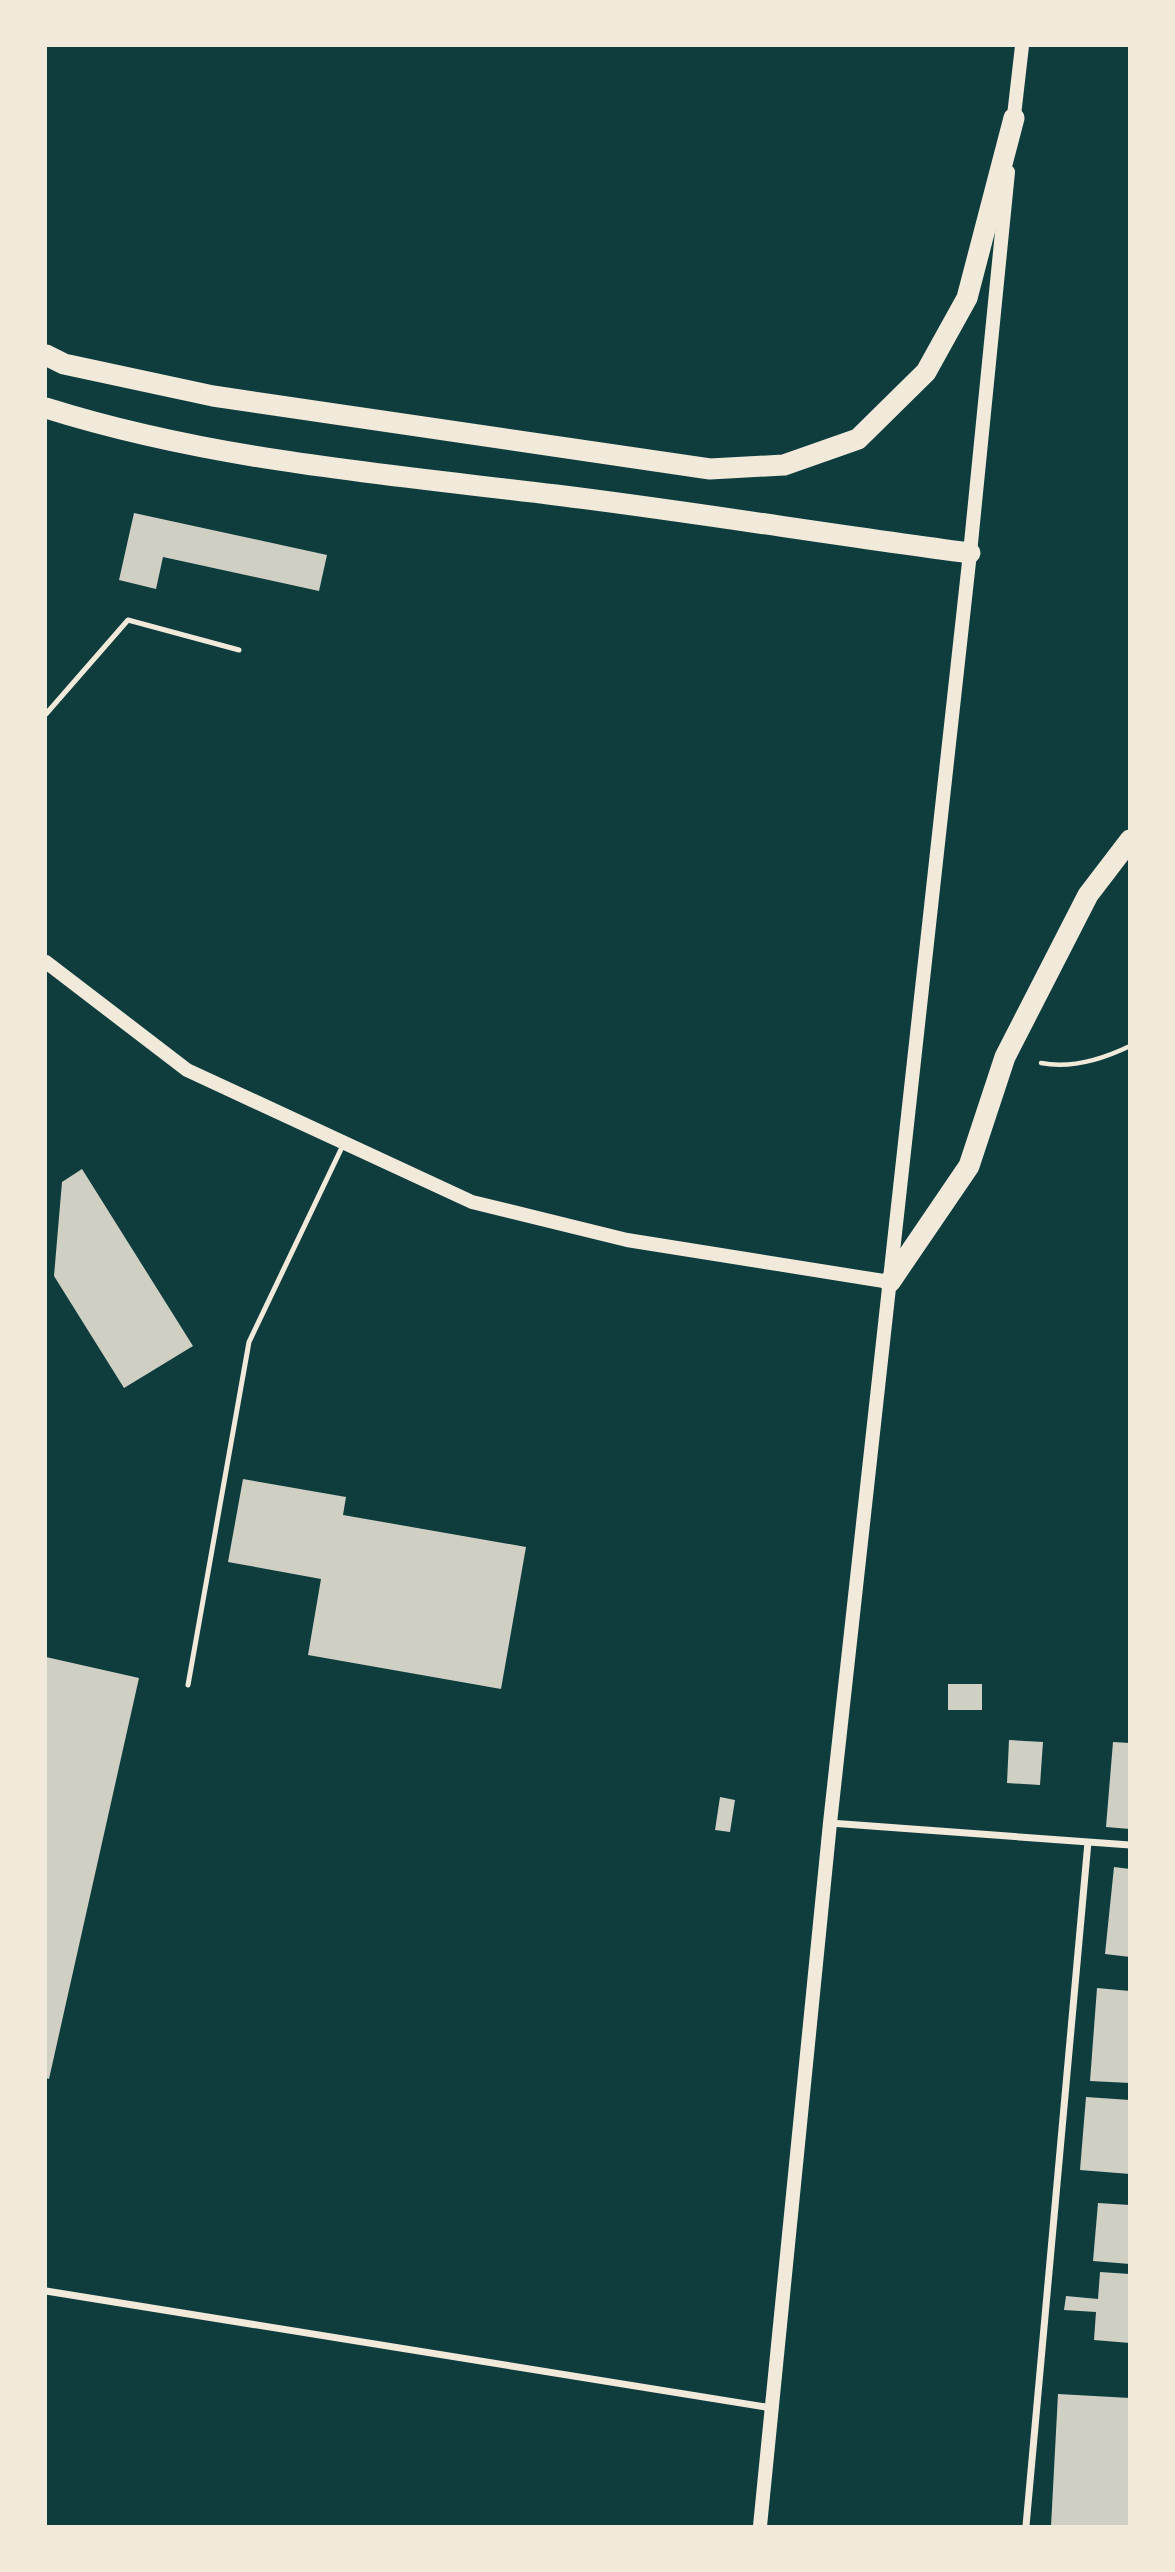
<svg xmlns="http://www.w3.org/2000/svg" width="1175" height="2572" font-family="Bitter,serif">
  <rect width="100%" height="100%" fill="#0f3d3e"/>
  <path fill="#cfcfc3" d="M134 513 327 555 319 591 163 557 156 589 119 580Z
    M82 1169 193 1346 124 1388 54 1276 62 1182Z
    M243 1479 346 1497 343 1515 526 1547 501 1689 308 1655 321 1579 228 1562Z
    M46 1657 139 1678 49 2079 46 2078Z
    M948 1684H982V1710H948Z
    M1009 1740 1043 1742 1040 1785 1007 1783Z
    M1113 1742 1130 1743V1829L1106 1827Z
    M720 1797 735 1800 730 1832 715 1830Z
    M1114 1867 1130 1869V1957L1105 1954Z
    M1097 1988 1130 1991V2083L1090 2081Z
    M1086 2097 1130 2100V2174L1080 2170Z
    M1098 2203 1130 2205V2264L1093 2261Z
    M1100 2272 1130 2274V2343L1094 2340 1096 2312 1064 2310 1066 2296 1098 2299Z
    M1058 2394 1130 2398V2526H1051Z"/>
  <g fill="none" stroke-linecap="round" stroke-linejoin="round">
    <path stroke="#f1e9da" stroke-width="4.5" d="M1041 1063C1071 1069 1103 1059 1130 1046"/>
    <path stroke="#f1e9da" stroke-width="5" d="M46 714 128 620 239 650
      M188 1685 249 1342 344 1143"/>
    <path stroke="#f1e9da" stroke-width="7" d="M830 1823 1130 1845
      M46 2291 772 2408
      M1026 2526 1088 1842"/>
    <path stroke="#f1e9da" stroke-width="14" d="M1013 124 1022 46
      M46 962 187 1070 472 1202 627 1240 890 1282
      M760 2526 830 1823 970 553 1008 172"/>
    <path stroke="#f1e9da" stroke-width="21" d="M46 355 64 364 213 396 710 469 784 465 858 439 926 372 967 298 1014 118
      M46 408C211 460 384 474 556 495 694 512 832 535 970 553
      M890 1282 969 1166 1005 1057 1088 895 1130 840"/>
  </g>
  <rect width="1175" height="2572" fill="none" stroke="#f1e9da" stroke-width="94"/>
</svg>
